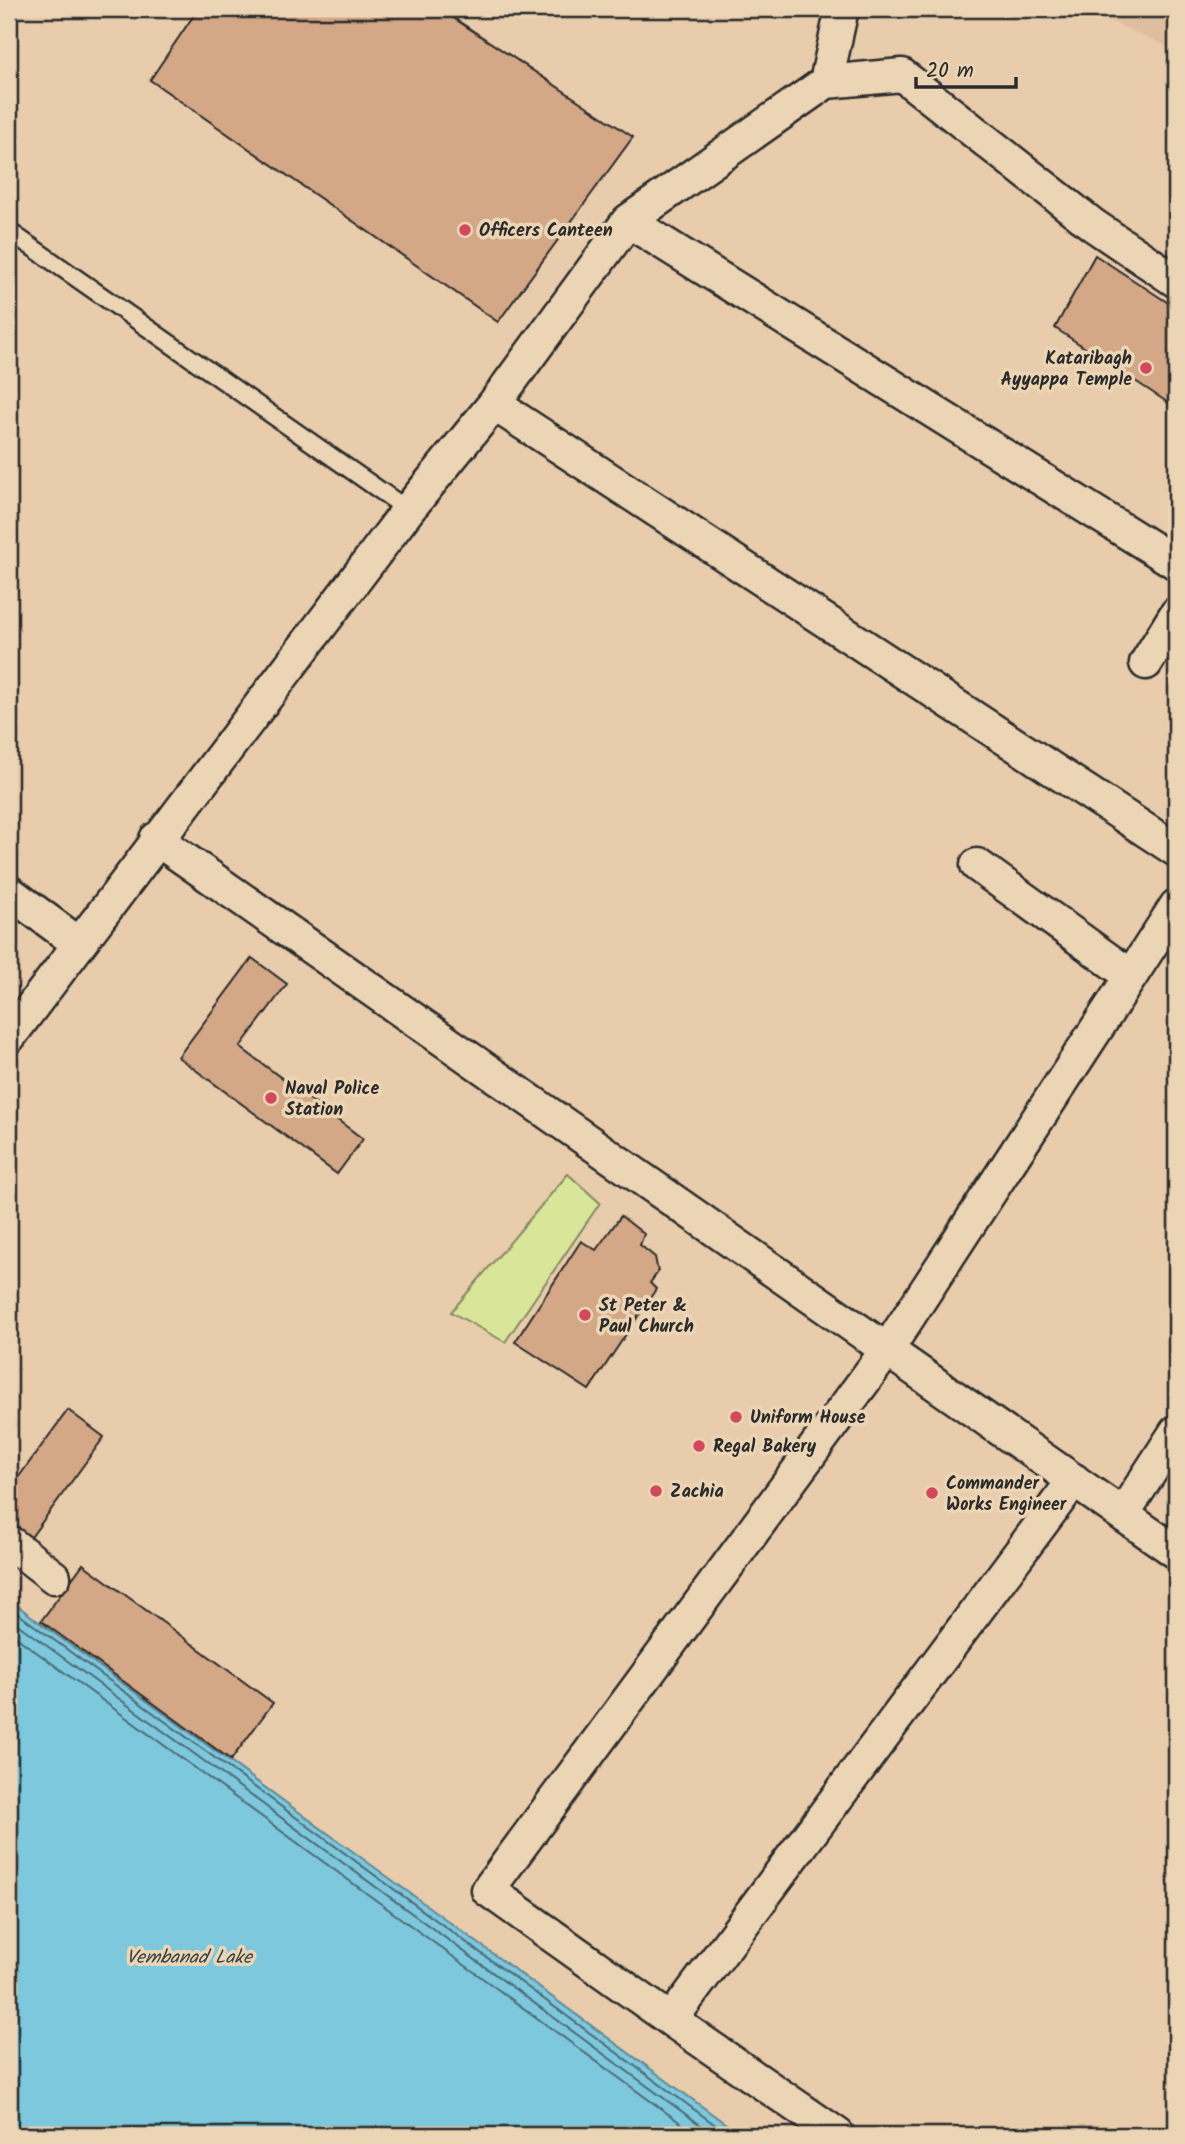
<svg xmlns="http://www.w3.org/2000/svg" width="1185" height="2144" font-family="Kalam,sans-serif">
  <rect width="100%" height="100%" fill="#e8ccac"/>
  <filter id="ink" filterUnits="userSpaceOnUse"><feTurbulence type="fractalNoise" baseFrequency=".0143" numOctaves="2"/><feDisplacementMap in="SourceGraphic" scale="14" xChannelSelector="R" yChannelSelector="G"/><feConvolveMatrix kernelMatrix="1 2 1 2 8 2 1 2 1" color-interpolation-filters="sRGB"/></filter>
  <g filter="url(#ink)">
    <path fill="#debe9f" d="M1082 9H1176V50Z"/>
    <path fill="#d9e699" stroke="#828862" stroke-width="2" d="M568 1174 600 1203 505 1342 451 1312Z"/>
    <path fill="#7ec8de" stroke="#5d8996" stroke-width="2" d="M9 1599 40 1623 741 2135H9Z"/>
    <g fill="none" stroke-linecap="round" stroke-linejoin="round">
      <path stroke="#4c6a73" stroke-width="2" d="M9 1607 729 2135
        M9 1618 714 2135
        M9 1632 697 2135"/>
    </g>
    <path fill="#d4a786" stroke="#2b2b2b" stroke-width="2" d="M198 9H440L633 137 498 322 150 80Z
      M1095 255 1176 308V408L1055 328Z
      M252 958 287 984 240 1047 363 1139 337 1174 178 1057Z
      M621 1216 644 1234 640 1245 655 1257 658 1272 650 1283 656 1289 589 1390 515 1342 581 1241 596 1250Z
      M68 1410 104 1437 29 1540 9 1525V1490Z
      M83 1564 273 1703 231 1760 41 1621Z"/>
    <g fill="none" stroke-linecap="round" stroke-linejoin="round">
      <g stroke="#2b2b2b" stroke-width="21">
        <path id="lane" d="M9 231 408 510"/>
      </g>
      <g stroke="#2b2b2b" stroke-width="37">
        <path id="street" d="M826 82 902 75 1093 225 1176 281
          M628 221 1176 563
          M494 404 1176 850
          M1146 663 1176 614
          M156 839 1176 1552
          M9 892 78 943
          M1131 976 1176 906
          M9 1037 408 510 494 404 628 221 826 82 842 9
          M1123 1514 1176 1432
          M9 1542 54 1577
          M671 2020 488 1890 887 1350 1131 976 977 865
          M838 2135 671 2020 1074 1480"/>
      </g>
      <use href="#lane" stroke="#ecd5b5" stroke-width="16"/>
      <use href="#street" stroke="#ecd5b5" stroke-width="32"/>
    </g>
  </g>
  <g fill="#d1495b" stroke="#ecd5b5" stroke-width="2.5">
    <circle cx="465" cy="230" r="7"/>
    <circle cx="1146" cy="368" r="7"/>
    <circle cx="271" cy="1098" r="7"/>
    <circle cx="585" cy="1315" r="7"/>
    <circle cx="736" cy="1417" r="7"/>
    <circle cx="699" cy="1446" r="7"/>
    <circle cx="656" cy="1491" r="7"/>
    <circle cx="932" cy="1493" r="7"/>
  </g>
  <g text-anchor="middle" stroke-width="7" stroke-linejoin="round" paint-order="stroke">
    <g font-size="18" font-weight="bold" fill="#2b2b2b" stroke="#ecd5b5" text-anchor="start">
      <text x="479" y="236">Officers Canteen</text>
      <text x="1132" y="364" text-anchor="end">Kataribagh<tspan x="1132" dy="21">Ayyappa Temple</tspan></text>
      <text x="285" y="1094">Naval Police<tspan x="285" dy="21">Station</tspan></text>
      <text x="599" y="1311">St Peter &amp;<tspan x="599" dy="21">Paul Church</tspan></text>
      <text x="750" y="1423">Uniform House</text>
      <text x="713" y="1452">Regal Bakery</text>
      <text x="946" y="1489">Commander<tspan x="946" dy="21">Works Engineer</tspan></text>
      <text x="670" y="1497">Zachia</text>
    </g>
    <g font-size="19" font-style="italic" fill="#374346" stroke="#ecd5b5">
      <text x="189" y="1963">Vembanad Lake</text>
    </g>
  </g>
  <rect width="1185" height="2144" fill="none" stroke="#ecd5b5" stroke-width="35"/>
  <rect x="18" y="18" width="1150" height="2109" fill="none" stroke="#2b2b2b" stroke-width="2.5" filter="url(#ink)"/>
  <path d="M916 77v10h100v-10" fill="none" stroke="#2b2b2b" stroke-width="3.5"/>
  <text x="926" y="77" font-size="21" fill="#2b2b2b" stroke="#ecd5b5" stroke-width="5" paint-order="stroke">20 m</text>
</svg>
